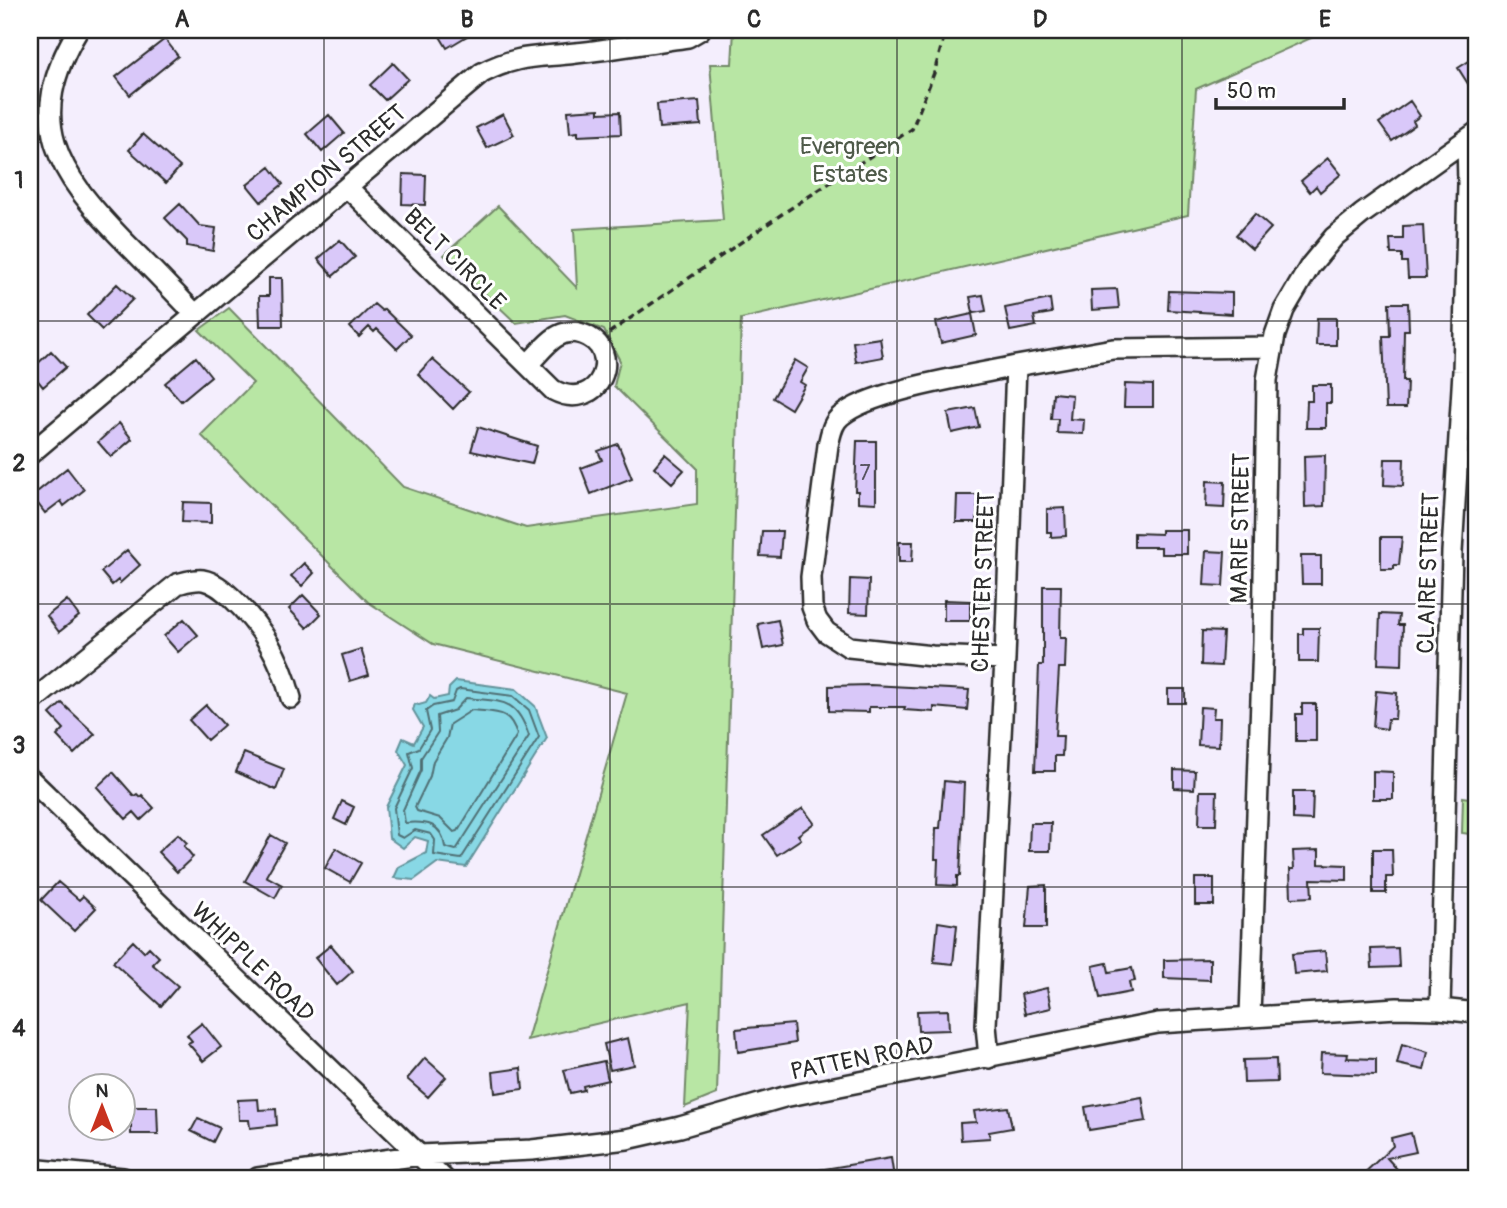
<svg xmlns="http://www.w3.org/2000/svg" width="1507" height="1208" font-family="Pangolin,sans-serif">
  <rect width="100%" height="100%" fill="#f4eefd"/>
  <filter id="ink" filterUnits="userSpaceOnUse"><feTurbulence type="fractalNoise" baseFrequency=".0143" numOctaves="2"/><feDisplacementMap in="SourceGraphic" scale="14" xChannelSelector="R" yChannelSelector="G"/><feConvolveMatrix kernelMatrix="1 2 1 2 8 2 1 2 1" color-interpolation-filters="sRGB"/></filter>
  <g filter="url(#ink)">
    <path fill="#b8e6a4" stroke="#728868" stroke-width="2" d="M734 30H1329L1196 89 1188 215 741 319 717 1094 685 1107 690 1002 527 1040 627 693 433 644 368 602 201 435 253 383 199 330 229 308 403 487 526 528 697 504V468L614 386 620 361 604 330 565 315 516 323 444 255 498 206 577 288 574 229 723 220 710 64H732Z
      M1463 797 1477 799V835L1462 833Z"/>
    <path fill="#88d8e5" stroke="#63939b" stroke-width="2" d="M456 681 516 689 535 706 547 738 466 867 437 863 414 880 394 878 399 867 426 853 428 841 415 837 403 848 389 838 386 807 407 765 398 750 403 738 414 743 423 727 413 710 415 704 419 705 426 703 430 696 434 699 448 696 449 688Z"/>
    <g fill="none" stroke-linecap="round" stroke-linejoin="round">
      <path stroke="#507075" stroke-width="2" d="M460 689 513 696 529 710 539 737 461 859 434 855 435 840 431 834 415 830 403 838 397 835 394 808 413 768 409 752 419 748 430 730 426 711 433 706 452 702 456 691Z
        M466 698C502 702 516 697 529 736L456 850 445 847C442 823 426 821 405 823L403 810 421 770V758L438 732 437 716 455 710Z
        M472 710C496 713 510 709 517 735L458 831 454 832 440 818 417 811 415 807 430 776 433 761 447 738 450 724Z"/>
    </g>
    <path fill="#d9c8f9" stroke="#2b2b2b" stroke-width="2" d="M436 30H477L447 48Z
      M165 39 178 56 130 95 116 77Z
      M1477 56V98L1458 68Z
      M393 63 408 79 385 100 370 85Z
      M699 101 701 125 659 128 657 104Z
      M1410 101 1420 116 1413 121 1415 125 1392 141 1379 123Z
      M599 109V113L620 112 621 134 578 136V132L570 133 568 111Z
      M503 114 514 135 487 148 476 128Z
      M329 115 344 133 322 152 307 134Z
      M143 134 180 167 166 183 129 150Z
      M1328 158 1341 174 1320 192 1316 186 1310 192 1301 181Z
      M270 167 283 184 261 202 247 185Z
      M403 174 426 175 425 205 402 204Z
      M180 204 200 226 216 228 213 251 187 246V241L165 218Z
      M1255 214 1271 228 1252 249 1236 235Z
      M1423 225 1426 278H1408L1407 262H1402V254H1391L1390 239H1403V226Z
      M340 240 355 257 333 276 318 259Z
      M269 278H282L283 326H260L259 296H269Z
      M117 284 133 299 102 330 87 315Z
      M1117 289 1119 308 1092 310 1091 290Z
      M1169 291 1232 293V314L1168 310Z
      M983 295 986 311 973 313 970 297Z
      M1050 299 1052 313 1034 316 1036 326 1010 331 1005 308Z
      M1389 303H1408L1409 330H1404L1403 381H1407L1406 408H1386L1383 336H1390Z
      M374 304 382 311 384 309 411 335 397 349 377 329 374 332 369 327 359 337 350 327Z
      M972 314 976 335 941 343 936 322Z
      M1317 318H1336V345H1316Z
      M880 338 883 357 856 362 853 342Z
      M51 351 66 367 43 387 30 371Z
      M196 357 211 376 181 401 165 383Z
      M432 359 469 392 453 409 418 374Z
      M795 360 808 368 800 382 805 385 791 409 773 398Z
      M1125 384 1153 385V407H1124Z
      M1312 385H1331V403H1326V428H1306L1307 401H1312Z
      M1053 393 1072 395 1070 419 1084 420 1083 434 1057 433 1058 419H1051Z
      M975 408 979 427 952 433 948 413Z
      M119 423 132 439 111 457 98 442Z
      M478 427 537 446 532 464 471 451Z
      M857 441H876V503L858 502V491H855Z
      M618 444 632 478 591 494 581 468 602 460 598 451Z
      M665 454 684 470 672 483 654 467Z
      M1325 455 1324 506 1305 507 1304 456Z
      M1385 459H1404L1403 486 1384 485Z
      M67 468 84 490 64 506 61 501 45 513 32 496Z
      M1207 481 1225 482 1224 508 1206 507Z
      M957 495H978L977 522H956Z
      M183 502 211 503V523L182 522Z
      M1065 508 1066 536 1051 537V532H1047V509Z
      M1161 530H1187V554H1161V547H1134V533L1161 534Z
      M762 531H782L780 557 760 556Z
      M1381 537H1402L1399 565H1394V569H1381Z
      M899 542H913L912 562H899Z
      M127 550 140 565 120 583 118 580 112 585 101 572Z
      M1206 551 1225 552 1223 586 1204 585Z
      M1301 556H1321V584H1302Z
      M304 563 314 573 302 586 291 576Z
      M850 579 869 580 868 614 849 613Z
      M1043 586H1061L1060 638H1066L1065 668H1059L1055 736H1063L1062 756H1055V771H1035L1039 665H1043Z
      M303 595 321 614 307 628 289 609Z
      M67 600 79 616 59 632 47 616Z
      M944 600 970 601V621H944Z
      M1380 614 1399 615 1398 625H1403L1402 665 1378 664Z
      M184 619 198 635 178 652 164 636Z
      M778 620 783 645 763 649 758 624Z
      M1303 628H1319L1318 662H1299V634H1303Z
      M1202 631 1223 632 1221 666 1201 665Z
      M361 649 369 675 350 681 342 655Z
      M870 685 969 690 967 710 934 707V712L904 710 905 707H869V712L829 711V686Z
      M1168 689H1185V703H1168Z
      M1376 691 1397 693 1395 719H1388L1387 729 1373 727Z
      M62 703 95 734 74 754 57 736 64 729 50 714Z
      M1302 704H1316V741H1296V714H1302Z
      M206 705 224 725 207 740 189 720Z
      M1200 707 1214 708 1213 718H1220L1219 746 1198 745Z
      M244 753 284 769 276 790 236 772Z
      M1174 770 1195 771 1194 789 1174 788Z
      M1373 771 1393 772V799H1373Z
      M113 772 134 796 137 794 140 797 142 795 154 808 141 820 134 812 126 819 97 787Z
      M944 781 964 783 960 876H957V886L937 885 938 859H935L936 828H940Z
      M1200 791H1217L1216 825H1199Z
      M1293 792H1313L1312 820 1293 819Z
      M342 801 354 807 346 825 334 819Z
      M803 808 814 823 798 835 801 839 777 855 763 835Z
      M1030 823H1051L1050 851H1029Z
      M178 834 187 843 184 846 193 857 177 872 158 852Z
      M271 835 285 843 266 876 282 885 275 898 245 881Z
      M336 848 361 863 350 882 325 868Z
      M1373 849H1392L1393 877H1386V893H1373Z
      M1319 850V864L1347 865V880L1311 879 1312 897 1291 898 1290 869H1294L1293 851Z
      M1195 878H1214V905H1195Z
      M58 882 79 900 83 896 96 908 74 931 41 900Z
      M1046 885V928H1026L1030 886Z
      M938 922 957 925 953 964 934 962Z
      M133 941 144 952 149 947 159 957 152 964 178 986 161 1006 113 962Z
      M331 945 353 971 337 985 315 958Z
      M1398 948 1399 967 1372 968 1371 949Z
      M1325 951 1327 971 1294 974 1292 954Z
      M1210 959V980L1164 978V960Z
      M1107 963 1109 972 1132 968 1135 981 1129 982 1131 992 1100 998 1093 966Z
      M1047 988 1051 1008 1025 1014 1021 994Z
      M948 1010 949 1030 918 1031 917 1011Z
      M202 1023 221 1047 203 1061 188 1043 192 1041 187 1035Z
      M793 1024 795 1043 738 1052 736 1029Z
      M628 1038 634 1065 610 1070 604 1044Z
      M1402 1044 1428 1052 1424 1070 1397 1064Z
      M1321 1053 1348 1054 1347 1058 1376 1059V1075L1320 1073Z
      M425 1058 446 1077 428 1097 407 1079Z
      M1276 1059 1277 1082 1244 1083 1243 1060Z
      M604 1061 608 1080 583 1086 584 1090 570 1093 564 1070Z
      M521 1068 523 1089 495 1093 493 1072Z
      M1142 1097 1146 1121 1089 1130 1085 1107Z
      M258 1099 259 1110 276 1109 277 1125 250 1128 249 1120H239L238 1100Z
      M122 1107H157L158 1134H131V1125H122Z
      M1008 1107 1012 1128 989 1132 990 1138 961 1140 960 1123 976 1122 974 1111Z
      M198 1118 220 1128 213 1142 191 1131Z
      M1411 1133 1416 1152 1387 1158 1397 1169 1387 1178H1359L1393 1146 1391 1138Z
      M891 1158 894 1178H813L812 1171Z"/>
    <g fill="none" stroke-linecap="round" stroke-linejoin="round">
      <g stroke="#2b2b2b" stroke-width="24">
        <path id="minor" d="M78 30C23 122 57 172 124 241 148 265 172 290 195 314
          M348 188 553 390C600 415 626 349 582 334 574 331 564 332 556 337 545 344 537 356 528 364
          M30 454 482 73C520 54 536 58 576 53 613 49 651 42 688 37L700 30
          M1005 659 932 656 849 647 826 632 817 620 812 607 811 577 828 445C831 434 832 423 841 416 871 390 974 375 1016 366
          M30 703 177 584C185 582 194 579 203 580 214 582 223 590 231 597 262 626 280 657 291 698
          M30 779 443 1178
          M1440 1009 1452 552 1463 371 1468 184 1467 139
          M1250 1016 1263 641 1267 380 1275 335 1284 310 1310 266 1334 237 1362 214 1477 132
          M989 1058 986 1025 1005 659 1016 366 1113 349 1273 347
          M30 1169 123 1178
          M258 1178 420 1155 532 1150 627 1139 680 1127 784 1097 1158 1023 1397 1008 1440 1009 1477 1013"/>
      </g>
      <path stroke="#2b2b2b" stroke-width="3.5" stroke-dasharray="7 5" stroke-linecap="butt" d="M609 333 782 214 912 129 934 73 946 30"/>
      <use href="#minor" stroke="#fff" stroke-width="19"/>
    </g>
  </g>
  <path fill="none" stroke="#2b2b2b" stroke-width="2" stroke-opacity="0.55" d="M324 30V1178M610 30V1178M897 30V1178M1182 30V1178M30 321H1477M30 604H1477M30 887H1477"/>
  <g text-anchor="middle" stroke-width="6" stroke-linejoin="round" paint-order="stroke">
    <g font-size="21" fill="#56525e">
      <text x="865" y="480">7</text>
    </g>
    <g font-size="24" fill="#4e5a49" stroke="#fff">
      <text x="850" y="154">Evergreen<tspan x="850" dy="28">Estates</tspan></text>
    </g>
    <g font-size="24" fill="#2b2b2b" stroke="#fff">
      <text transform="translate(326 173) rotate(-40)" y="8">CHAMPION STREET</text>
      <text transform="translate(455 259) rotate(45)" y="8">BELT CIRCLE</text>
      <text transform="translate(1240 528) rotate(-89)" y="8">MARIE STREET</text>
      <text transform="translate(1428 573) rotate(-88)" y="8">CLAIRE STREET</text>
      <text transform="translate(983 582) rotate(-88)" y="8">CHESTER STREET</text>
      <text transform="translate(253 962) rotate(44)" y="8">WHIPPLE ROAD</text>
      <text transform="translate(862 1058) rotate(-11)" y="8">PATTEN ROAD</text>
    </g>
  </g>
  <rect width="1507" height="1208" fill="none" stroke="#fff" stroke-width="77"/>
  <g transform="translate(102 1107)"><circle r="33" fill="#ffffff" stroke="#aaaaaa" stroke-width="2"/>
  <path d="M0-5L12 26L0 18L-12 26Z" fill="#c8321e"/>
  <text y="-10" font-size="19" font-weight="bold" text-anchor="middle" fill="#2b2b2b">N</text>
  </g>
  <path d="M1216 98v10h128v-10" fill="none" stroke="#2b2b2b" stroke-width="3.5"/>
  <text x="1227" y="98" font-size="21" fill="#2b2b2b" stroke="#ffffff" stroke-width="5" paint-order="stroke">50 m</text>
  <rect x="38" y="38" width="1430" height="1132" fill="none" stroke="#2b2b2b" stroke-width="2.5"/>
  <g font-size="23" text-anchor="middle" font-weight="bold" fill="#2b2b2b">
    <text x="182" y="27">A</text>
    <text x="467" y="27">B</text>
    <text x="754" y="27">C</text>
    <text x="1040" y="27">D</text>
    <text x="1325" y="27">E</text>
    <text x="19" y="188">1</text>
    <text x="19" y="471">2</text>
    <text x="19" y="753">3</text>
    <text x="19" y="1036">4</text>
  </g>
</svg>
